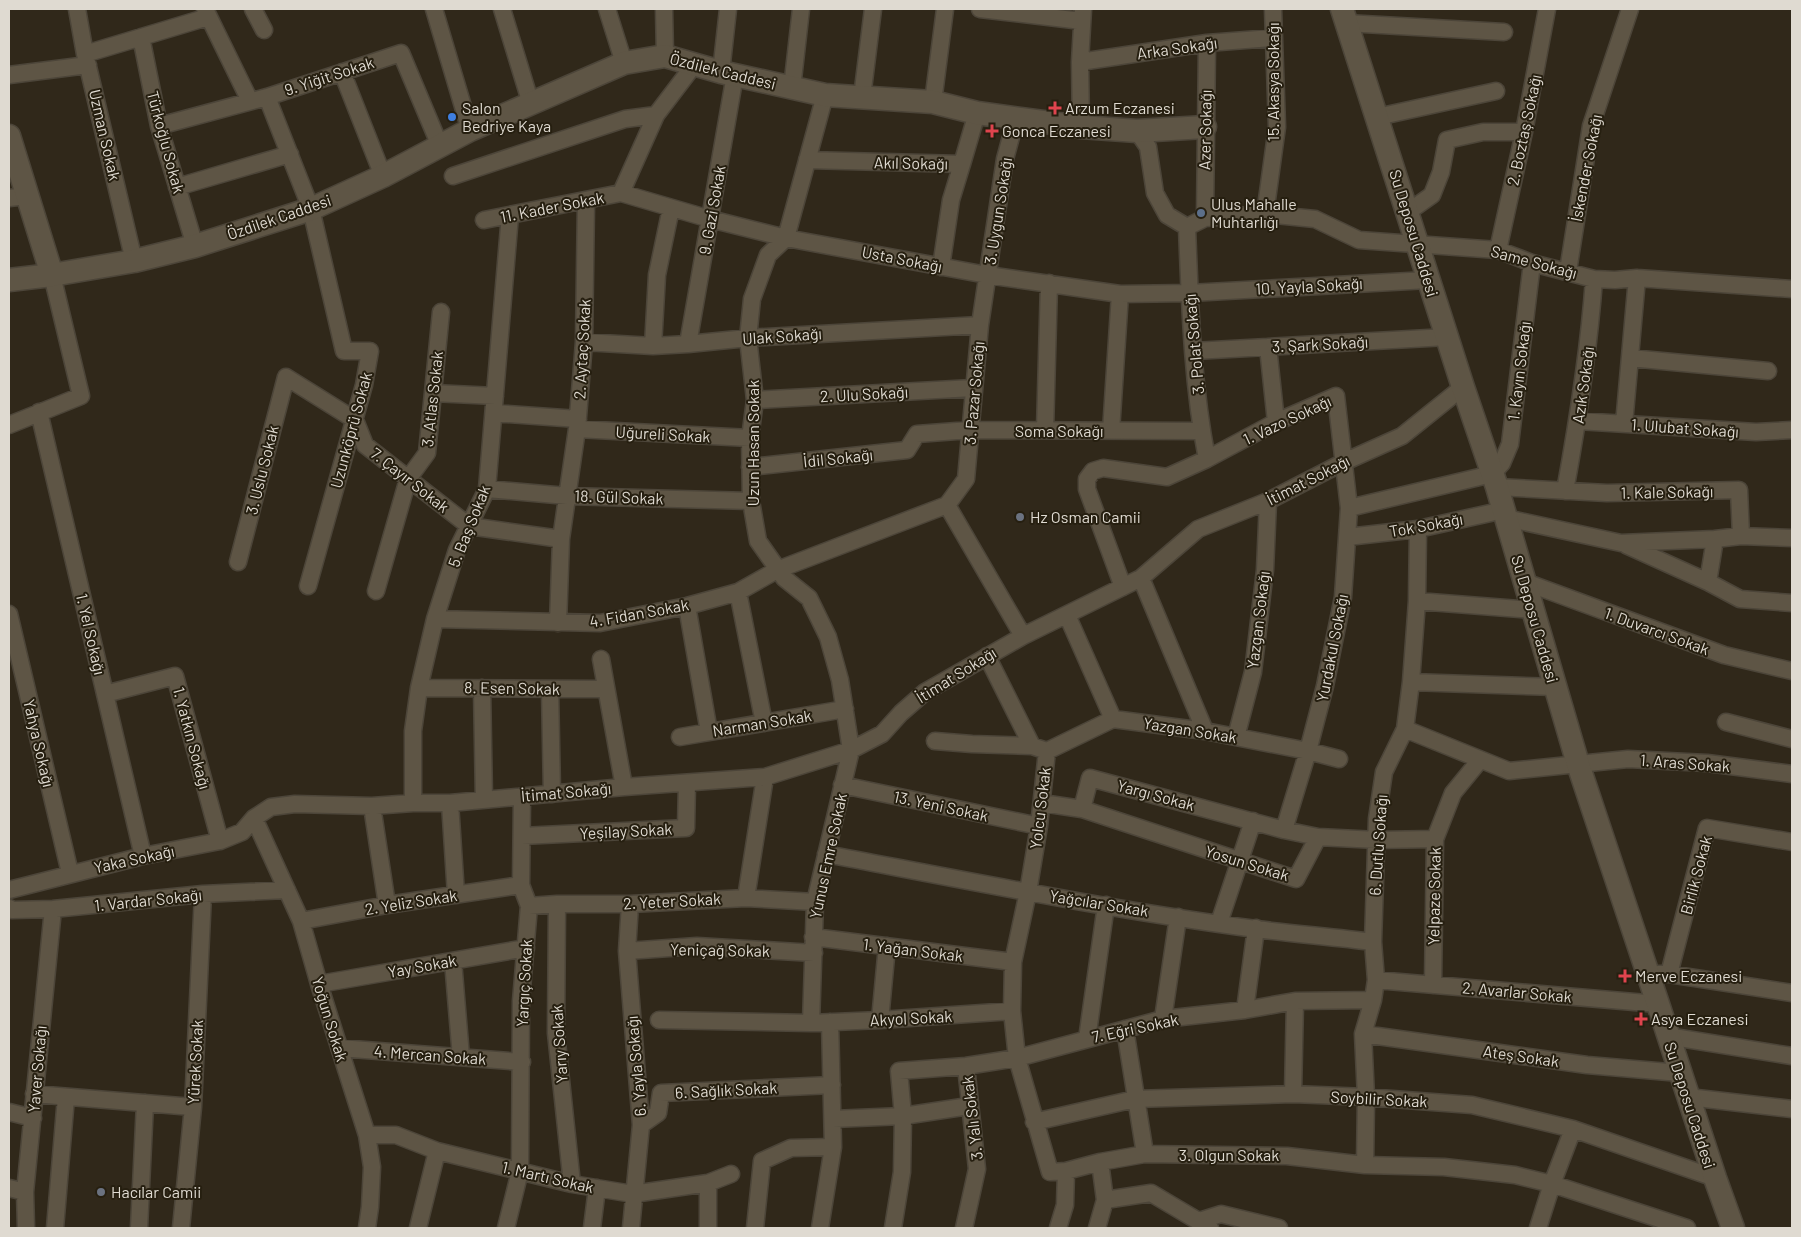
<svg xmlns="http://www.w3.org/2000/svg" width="1801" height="1237" font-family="Barlow,sans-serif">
  <rect width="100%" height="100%" fill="#30281a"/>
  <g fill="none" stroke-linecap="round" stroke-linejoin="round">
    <g stroke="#4c4539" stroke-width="19">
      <path id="street" d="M77 9 85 54 134 261
        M205 9 250 101
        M253 9 264 30
        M434 9 470 130
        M502 9 531 104
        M607 9 624 63
        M664 9 665 56
        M980 9 1082 21
        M1346 23 1504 32
        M141 37 159 126 195 246
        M85 54 208 17
        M1080 62 1207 43 1273 38
        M342 72 383 176
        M721 72 728 9
        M9 75 88 65
        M792 88 801 9
        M267 97 311 209 344 351H370L364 385 308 586
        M862 97 873 9
        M933 102 945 9
        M1377 117 1496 91
        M159 126 267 97 401 53 440 146
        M1081 127 1080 62 1083 9
        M1137 131 1148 147 1155 193 1167 215 1187 227 1205 218 1222 217 1265 214 1315 219 1359 240 1498 250 1532 263 1594 279 1615 280 1637 278 1792 289
        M807 160 962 164 977 113
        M453 176 625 119 656 115
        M177 187 290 154
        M621 193 710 219 786 238 987 275 1120 294 1190 293 1428 280
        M9 198 27 196
        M1408 212 1432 195 1441 172 1447 140 1483 132H1524
        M1265 214 1277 127 1273 9
        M1205 218 1207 43
        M484 220 621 193 656 115 694 65
        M1187 227C1190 304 1192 383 1207 459
        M1498 250 1524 132 1547 9
        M941 267 951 200 962 164
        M1568 271 1591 126 1630 9
        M584 342 653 346 688 344 748 338 980 325
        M688 344 735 75
        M653 346 657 275 671 208
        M1268 347 1276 422
        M1194 351 1447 337
        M1630 358 1768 371
        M433 393 495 396
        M755 400 973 388
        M39 412 143 856
        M494 413 578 419
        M1578 421 1756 432 1792 430
        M1624 424 1637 278
        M9 425 81 396 52 275
        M577 429 750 438
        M1045 430 1049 283
        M1111 431 1120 294
        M750 467 907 450 917 434 970 430 1202 431
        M1497 487 1607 493 1739 490 1741 536 1792 538
        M487 489 567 496 751 501
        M1565 491C1578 420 1589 350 1594 279
        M947 505 966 479 980 325 1005 159 1016 118
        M947 505 1023 636
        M1349 508 1492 474 1502 463 1510 444 1532 263
        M1506 518 1621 543 1715 539
        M1347 537 1418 529 1504 510
        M1626 545 1708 582 1715 539 1741 536
        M238 562 286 377 355 420 365 445 469 526 561 539
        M1141 578 1205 731
        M1525 582 1724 655 1792 671
        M1708 582 1740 599 1792 603
        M1123 587 1087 489V479L1093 471 1103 468 1167 477 1207 459 1276 422 1336 396 1349 508 1343 597 1325 686 1308 751 1284 830
        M376 591 408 479 427 453 441 312
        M738 592 764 723
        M1417 601 1533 610
        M687 606 709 732
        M9 614 70 873
        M1067 615 1113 719
        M435 619 600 623 687 606 738 592 777 570 947 505
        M558 623 561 539 577 429 584 342 586 201
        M987 656 1032 746 1047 751 1039 826 1028 892 1013 962 1012 1011 1017 1058 1050 1172 1066 1171 1100 1162 1145 1154 1287 1156 1365 1165 1444 1167 1515 1175 1552 1184 1687 1228
        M601 659 624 787
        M1411 682 1556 687
        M419 688 606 689
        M482 688 484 800
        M550 689 552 794
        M105 694 175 676 220 841
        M1726 722 1792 739
        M1405 729 1509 771 1628 759 1707 763 1792 774
        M680 737 845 709
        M1236 737 1253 672 1265 570 1268 501
        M935 741 972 744 1032 746
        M1047 751 1113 719 1205 731 1308 751 1339 759
        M842 785 1039 826
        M413 803V731L419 688 435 619 457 550 487 489 510 215
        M450 803 456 895
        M1042 803 1082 809 1296 879 1318 837 1377 840 1435 839
        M372 806 387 905
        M1082 809 1090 778 1284 830 1318 837
        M254 818 301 921 319 984 367 1135 372 1167 370 1207 367 1228
        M522 836 686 828 687 783
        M826 854C969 881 1112 910 1256 929 1295 934 1334 937 1373 942
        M9 890 143 856 220 841 242 832 254 818 271 807 295 804 372 806 413 803H450L624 787 765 777 851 750 882 734 901 713 925 692 1023 636 1141 578 1198 529 1268 501 1344 462 1402 436 1463 387
        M746 898 765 777
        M557 904 556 1033 572 1184
        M630 904 627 951 641 1125 631 1228
        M529 906 557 904H630L746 898 815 902
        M9 908 12 910 53 909 203 894 287 890
        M301 921 387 905 521 885
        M1219 923 1253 821
        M813 937 1013 962
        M627 951 697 946 814 953
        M453 961 461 1057
        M1658 974H1669L1792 993
        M1669 974 1707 828 1792 842
        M1376 980 1658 1004
        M319 984 526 948
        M1433 985 1435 839 1453 793 1480 760
        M1245 1010 1256 928
        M1163 1019 1178 917
        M659 1020 811 1023 880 1020 1012 1011
        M880 1020 887 946
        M811 1023 815 902 851 750 840 680 828 637 809 598 784 578 758 541 751 501 750 438 755 400 748 338 752 299 768 255 786 238 825 95
        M1125 1029 1145 1154
        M1363 1034 1587 1065 1680 1073
        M1667 1036 1792 1056
        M1087 1039 1106 905
        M339 1048 522 1062
        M34 1094 193 1107
        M1293 1094 1295 1001
        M1688 1097 1792 1109
        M9 1112 33 1118
        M833 1119 903 1116 969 1106
        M1034 1122 1135 1099 1293 1094 1366 1097 1472 1105 1573 1129 1715 1178
        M641 1125 658 1113 661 1093 832 1085
        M367 1135H396L437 1151 572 1184 633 1194 708 1183 731 1174
        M1365 1165 1366 1097 1363 1034 1373 1000 1376 980 1373 942 1377 819 1384 772 1405 729 1411 682 1417 601 1418 529
        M708 1183V1228
        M9 1188 25 1192
        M1105 1200 1151 1193 1210 1228
        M1199 1221 1221 1214 1279 1228
        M26 1228 25 1192 53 909
        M55 1228 66 1097
        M139 1228 145 1103
        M181 1228 193 1107 203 894
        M418 1228 437 1151
        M506 1228 520 1171 521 1001 529 906 521 885 522 796
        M592 1228 597 1188
        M755 1228 762 1161 791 1148 833 1147
        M820 1228 833 1147 830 1022
        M893 1228 902 1172 903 1116 899 1071 966 1066 1017 1058 1163 1019 1245 1010 1295 1001 1373 1000
        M964 1228 977 1169 966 1066
        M1058 1228 1065 1205 1066 1171
        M1097 1228 1105 1200 1100 1162
        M1538 1228 1552 1184 1573 1129"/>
    </g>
    <g stroke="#4c4539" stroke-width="25">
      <path id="secondary" d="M1342 9 1463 387 1497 487 1578 764 1658 1004 1715 1178 1733 1228
        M9 136 52 275
        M9 280 52 275 134 261 195 246 311 209 383 176 470 130 624 63 665 56 721 72 825 95 933 102 977 113 1081 127 1137 131 1205 127"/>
    </g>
    <use href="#street" stroke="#5e5545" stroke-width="16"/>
    <use href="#secondary" stroke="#5e5545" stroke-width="22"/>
  </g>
  <g fill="#e0444e" stroke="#261f10" stroke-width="2">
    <path d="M1052.5 100.5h5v5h5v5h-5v5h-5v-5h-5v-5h5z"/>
    <path d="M989.5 123.5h5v5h5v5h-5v5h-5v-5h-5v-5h5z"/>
    <path d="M1622.5 968.5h5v5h5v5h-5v5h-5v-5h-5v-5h5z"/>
    <path d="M1638.5 1011.5h5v5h5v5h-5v5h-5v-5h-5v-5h5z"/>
  </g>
  <circle fill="#3f7fe0" stroke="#261f10" stroke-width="2" cx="452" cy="117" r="5"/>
  <circle fill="#5c6f8a" stroke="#261f10" stroke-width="2" cx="1201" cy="213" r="5"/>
  <g fill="#6b7280" stroke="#261f10" stroke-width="2">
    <circle cx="1020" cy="517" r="5"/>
    <circle cx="101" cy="1192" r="5"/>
  </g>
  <g text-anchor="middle" stroke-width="4" stroke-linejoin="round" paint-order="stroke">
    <g font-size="16" fill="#dfdad1" stroke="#261f10">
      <text transform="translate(1177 48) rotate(-8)" y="6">Arka Sokağı</text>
      <text transform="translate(723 71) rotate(14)" y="6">Özdilek Caddesi</text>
      <text transform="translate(329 76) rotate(-18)" y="6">9. Yiğit Sokak</text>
      <text transform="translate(1273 82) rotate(-90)" y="6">15. Akasya Sokağı</text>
      <text transform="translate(1205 130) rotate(-89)" y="6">Azer Sokağı</text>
      <text transform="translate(1524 130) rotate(-78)" y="6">2. Boztaş Sokağı</text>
      <text transform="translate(105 135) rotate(77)" y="6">Uzman Sokak</text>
      <text transform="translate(166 142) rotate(75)" y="6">Türkoğlu Sokak</text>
      <text transform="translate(911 163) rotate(1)" y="6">Akıl Sokağı</text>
      <text transform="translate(1586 168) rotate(-79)" y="6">İskender Sokağı</text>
      <text transform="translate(552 207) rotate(-11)" y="6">11. Kader Sokak</text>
      <text transform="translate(712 210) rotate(-80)" y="6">9. Gazi Sokak</text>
      <text transform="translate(998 211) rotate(-81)" y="6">3. Uygun Sokağı</text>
      <text transform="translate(279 217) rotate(-19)" y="6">Özdilek Caddesi</text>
      <text transform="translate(1414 233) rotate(73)" y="6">Su Deposu Caddesi</text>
      <text transform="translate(902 259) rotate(11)" y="6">Usta Sokağı</text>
      <text transform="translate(1534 262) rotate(15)" y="6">Same Sokağı</text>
      <text transform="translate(1309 286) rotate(-3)" y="6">10. Yayla Sokağı</text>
      <text transform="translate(782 336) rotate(-4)" y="6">Ulak Sokağı</text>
      <text transform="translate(1194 344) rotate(-95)" y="6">3. Polat Sokağı</text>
      <text transform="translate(1320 344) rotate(-3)" y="6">3. Şark Sokağı</text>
      <text transform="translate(582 349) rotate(-87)" y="6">2. Aytaç Sokak</text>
      <text transform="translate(1519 371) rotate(-83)" y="6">1. Kayın Sokağı</text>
      <text transform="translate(1583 385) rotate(-82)" y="6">Azık Sokağı</text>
      <text transform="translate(974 393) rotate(-85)" y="6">3. Pazar Sokağı</text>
      <text transform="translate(864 394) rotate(-3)" y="6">2. Ulu Sokağı</text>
      <text transform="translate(432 399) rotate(-84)" y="6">3. Atlas Sokak</text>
      <text transform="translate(1287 420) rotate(-25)" y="6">1. Vazo Sokağı</text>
      <text transform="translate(1685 428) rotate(4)" y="6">1. Ulubat Sokağı</text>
      <text transform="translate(351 430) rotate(-75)" y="6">Uzunköprü Sokak</text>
      <text x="1059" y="437">Soma Sokağı</text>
      <text transform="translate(663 434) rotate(3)" y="6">Uğureli Sokak</text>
      <text transform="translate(753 443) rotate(-90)" y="6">Uzun Hasan Sokak</text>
      <text transform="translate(838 458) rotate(-6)" y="6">İdil Sokağı</text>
      <text transform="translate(262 470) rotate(-76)" y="6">3. Uslu Sokak</text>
      <text transform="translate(410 480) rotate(38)" y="6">7. Çayır Sokak</text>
      <text transform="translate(1308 480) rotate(-27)" y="6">İtimat Sokağı</text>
      <text transform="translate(1667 492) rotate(-1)" y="6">1. Kale Sokağı</text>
      <text transform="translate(619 497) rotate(2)" y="6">18. Gül Sokak</text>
      <text transform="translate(1426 525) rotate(-10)" y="6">Tok Sokağı</text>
      <text transform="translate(469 526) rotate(-68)" y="6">5. Baş Sokak</text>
      <text transform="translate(639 613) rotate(-10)" y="6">4. Fidan Sokak</text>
      <text transform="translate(1535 619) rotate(74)" y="6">Su Deposu Caddesi</text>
      <text transform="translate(1258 620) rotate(-83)" y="6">Yazgan Sokağı</text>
      <text transform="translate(1657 631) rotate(20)" y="6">1. Duvarcı Sokak</text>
      <text transform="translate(91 634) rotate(77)" y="6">1. Yel Sokağı</text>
      <text transform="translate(1332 648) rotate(-79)" y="6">Yurdakul Sokağı</text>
      <text transform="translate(956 675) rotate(-32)" y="6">İtimat Sokağı</text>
      <text transform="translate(512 688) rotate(1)" y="6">8. Esen Sokak</text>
      <text transform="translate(762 723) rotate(-9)" y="6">Narman Sokak</text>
      <text transform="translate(1190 730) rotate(9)" y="6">Yazgan Sokak</text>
      <text transform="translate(192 738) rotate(75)" y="6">1. Yatkın Sokağı</text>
      <text transform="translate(39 743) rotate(77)" y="6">Yahya Sokağı</text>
      <text transform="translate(1685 763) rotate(4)" y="6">1. Aras Sokak</text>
      <text transform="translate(566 792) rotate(-5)" y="6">İtimat Sokağı</text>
      <text transform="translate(1156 795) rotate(15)" y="6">Yargı Sokak</text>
      <text transform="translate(941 806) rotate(12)" y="6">13. Yeni Sokak</text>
      <text transform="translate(1040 808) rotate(-83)" y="6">Yolcu Sokak</text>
      <text transform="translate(626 831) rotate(-3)" y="6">Yeşilay Sokak</text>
      <text transform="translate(1378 845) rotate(-86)" y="6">6. Dutlu Sokağı</text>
      <text transform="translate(828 856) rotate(-78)" y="6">Yunus Emre Sokak</text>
      <text transform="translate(134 859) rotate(-12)" y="6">Yaka Sokağı</text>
      <text transform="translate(1247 863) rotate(17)" y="6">Yosun Sokak</text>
      <text transform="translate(1696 875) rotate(-75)" y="6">Birlik Sokak</text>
      <text transform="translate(1434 896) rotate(-89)" y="6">Yelpaze Sokak</text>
      <text transform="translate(148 900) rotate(-6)" y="6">1. Vardar Sokağı</text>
      <text transform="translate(672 901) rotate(-3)" y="6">2. Yeter Sokak</text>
      <text transform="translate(411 902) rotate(-9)" y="6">2. Yeliz Sokak</text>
      <text transform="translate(1099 903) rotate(9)" y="6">Yağcılar Sokak</text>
      <text transform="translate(720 950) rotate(1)" y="6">Yeniçağ Sokak</text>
      <text transform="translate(913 950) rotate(7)" y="6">1. Yağan Sokak</text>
      <text transform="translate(422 966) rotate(-10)" y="6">Yay Sokak</text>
      <text transform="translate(524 983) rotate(-87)" y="6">Yargıç Sokak</text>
      <text transform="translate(1517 992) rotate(5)" y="6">2. Avarlar Sokak</text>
      <text transform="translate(911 1018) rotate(-3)" y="6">Akyol Sokak</text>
      <text transform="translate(330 1019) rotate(73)" y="6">Yoğun Sokak</text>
      <text transform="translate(1135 1028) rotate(-12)" y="6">7. Eğri Sokak</text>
      <text transform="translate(559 1044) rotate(-94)" y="6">Yarıy Sokak</text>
      <text transform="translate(430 1055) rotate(4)" y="6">4. Mercan Sokak</text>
      <text transform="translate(1521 1056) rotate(8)" y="6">Ateş Sokak</text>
      <text transform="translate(195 1062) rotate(-87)" y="6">Yürek Sokak</text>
      <text transform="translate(636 1066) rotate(-95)" y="6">6. Yayla Sokağı</text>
      <text transform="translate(37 1069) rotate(-85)" y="6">Yaver Sokağı</text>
      <text transform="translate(726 1090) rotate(-3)" y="6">6. Sağlık Sokak</text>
      <text transform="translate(1379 1099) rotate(3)" y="6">Soybilir Sokak</text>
      <text transform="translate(1690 1105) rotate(72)" y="6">Su Deposu Caddesi</text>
      <text transform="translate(972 1118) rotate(-97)" y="6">3. Yalı Sokak</text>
      <text x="1229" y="1161">3. Olgun Sokak</text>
      <text transform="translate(548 1177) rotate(13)" y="6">1. Martı Sokak</text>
    </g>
    <g font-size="16" fill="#dfdad1" stroke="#261f10" text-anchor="start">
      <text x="462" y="114">Salon<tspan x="462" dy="18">Bedriye Kaya</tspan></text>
      <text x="1065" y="114">Arzum Eczanesi</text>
      <text x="1002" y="137">Gonca Eczanesi</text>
      <text x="1211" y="210">Ulus Mahalle<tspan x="1211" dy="18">Muhtarlığı</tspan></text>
      <text x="1030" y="523">Hz Osman Camii</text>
      <text x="1635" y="982">Merve Eczanesi</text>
      <text x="1651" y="1025">Asya Eczanesi</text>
      <text x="111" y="1198">Hacılar Camii</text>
    </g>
  </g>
  <rect width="1801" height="1237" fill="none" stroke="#dfdad1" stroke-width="20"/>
</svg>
